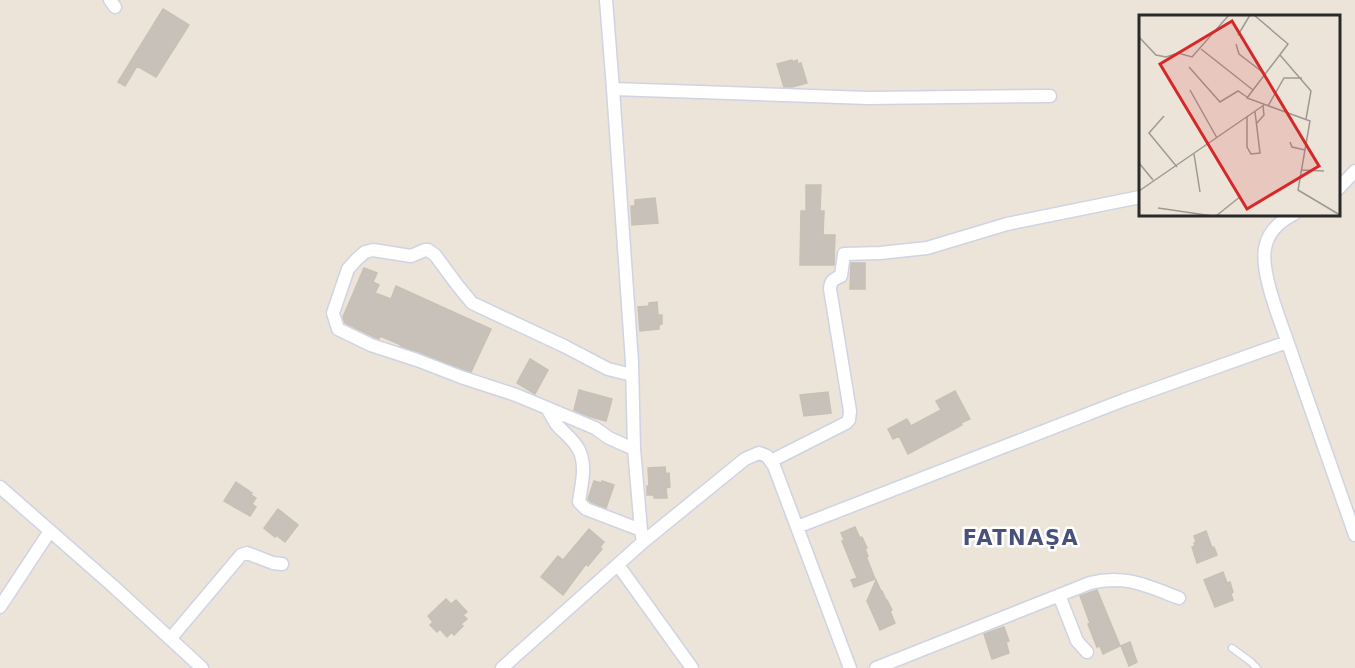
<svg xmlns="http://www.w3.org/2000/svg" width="1355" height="668" font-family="'DejaVu Sans',sans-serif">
  <rect width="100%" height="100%" fill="#ece4d9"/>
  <path fill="#c7c1b9" stroke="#c8c0b3" stroke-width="1.5" d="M163 9 189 25 156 77 137 66 125 86 118 82Z
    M792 60V62L797 60 798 64 801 63 807 83 792 87H784L777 64Z
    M806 185H821L820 211H824L823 235H835L834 265H800L801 211H806Z
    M655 198 658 223 632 225 631 206H635V200Z
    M851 263H865V289H850Z
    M364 268 377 273 373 282 379 285 375 293 391 299 396 286 491 329 471 372 401 346 399 344 380 336 379 339 374 337 345 323 343 317Z
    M657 302 658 315H662V324L659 325V329L640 331 638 307 649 306V303Z
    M530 359 548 370 535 394 517 383Z
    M579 390 612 399 606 421 588 416 574 410Z
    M955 391 970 419 961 423 962 425 908 454 899 436 893 439 888 429 907 419 911 426 941 410 936 401Z
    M828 392 831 413 804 416 800 395Z
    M665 467 666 474 669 473 670 487 666 488 667 498H654V495H647V486H649L648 468Z
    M594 481 601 483 602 481 614 485 606 508 591 502 588 499Z
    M236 482 252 493 251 495 256 498 252 504 256 507 250 516 224 501Z
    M278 509 298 525 285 542 276 535 275 537 264 528Z
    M855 527 860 538 862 537 867 548 865 549 868 556H866L875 579 854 587 851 580 857 578 842 541 844 540 841 533Z
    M589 529 604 542 600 547 602 549 588 566 586 564 563 595 541 577 558 556 563 560Z
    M1206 531 1212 548 1214 547 1217 555 1197 563 1192 547 1195 546 1194 543 1196 542 1194 536Z
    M1223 572 1227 583 1230 582 1233 592 1231 594 1233 600 1215 607 1204 580Z
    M876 580 881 591H882L886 600H887L892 610 890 611 895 623 880 630 867 601Z
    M1097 590 1120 646 1103 654 1100 646 1097 647 1088 624 1090 623 1080 596Z
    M446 599 451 604 456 600 467 612 463 615 467 619 461 624 463 626 454 635 452 632 447 637 440 629 437 632 430 625 433 622 428 616Z
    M1004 627 1009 641 1006 642 1009 653 992 659 984 634Z
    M1130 642 1137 662 1129 666 1121 646Z"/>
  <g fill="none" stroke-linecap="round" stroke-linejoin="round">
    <g stroke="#cfd3e3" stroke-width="9">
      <path id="lane" d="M1232 648 1251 662 1257 668"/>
    </g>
    <g stroke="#cfd3e3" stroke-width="15">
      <path id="street" d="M110 0 115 7
        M606 0 613 89 632 362 634 449 641 530 643 542
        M613 89 868 98 1050 96
        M1338 189 1355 171
        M1294 214C1280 221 1268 232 1265 248 1260 276 1284 329 1293 358 1314 417 1334 476 1355 535
        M632 375 608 369 564 346 472 303 458 286 435 255 428 250H425L411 256 373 250 365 252 357 259 348 269 333 313 338 329 371 345 417 360 461 377 516 395 595 428 609 438 634 449
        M547 408C550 413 553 419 557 425 564 433 574 440 579 450 587 466 581 486 579 502L586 509 641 530
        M771 461 846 423 849 420 850 411 830 289C830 281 834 279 841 276L844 254 880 253 927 248 1007 224 1140 197
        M0 487 113 586 202 668
        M797 527 1124 400 1287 342
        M618 565 692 668
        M1059 595 1077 641 1087 652
        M0 607 50 531
        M171 638 241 555 247 553 273 563 282 564
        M502 668 643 542 745 459 759 453 767 456 774 466 850 668
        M876 668 1090 583C1125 574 1147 586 1179 598"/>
    </g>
    <use href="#lane" stroke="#fff" stroke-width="6"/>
    <use href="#street" stroke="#fff" stroke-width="12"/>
  </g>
  <g text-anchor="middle" stroke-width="5" stroke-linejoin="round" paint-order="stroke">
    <g font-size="21" font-weight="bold" letter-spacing="1.5" fill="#47517c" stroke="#fff">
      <text x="1021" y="545">FATNAṢA</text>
    </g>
  </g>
  <g transform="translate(1139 15)">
    <rect width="201" height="201" fill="#ece4d9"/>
    <path fill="none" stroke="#9e9993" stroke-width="1.5" d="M115 0 149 29 108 83 171 106 159 175 201 200M99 20 111 0M0 22 17 40 27 42 39 38 53 42 90 0M97 29 100 39 126 59M62 34 114 75M141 40 172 76 167 104M50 52 81 87 99 76 108 82M51 75 78 123M129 91 145 63H163M25 101 10 118 38 152M108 102V132L112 139 121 138 116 97M117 109 125 100 124 91M151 127 153 132 166 135M55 139 61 177M0 148 14 165M162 155 185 156M0 176 125 90M19 193 74 201M77 201 102 181"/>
    <path fill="#d62828" fill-opacity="0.15" stroke="#d62828" stroke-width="3" d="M93 6 180 151 108 194 21 49Z"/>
    <rect width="201" height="201" fill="none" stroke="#292929" stroke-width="3"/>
  </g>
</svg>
